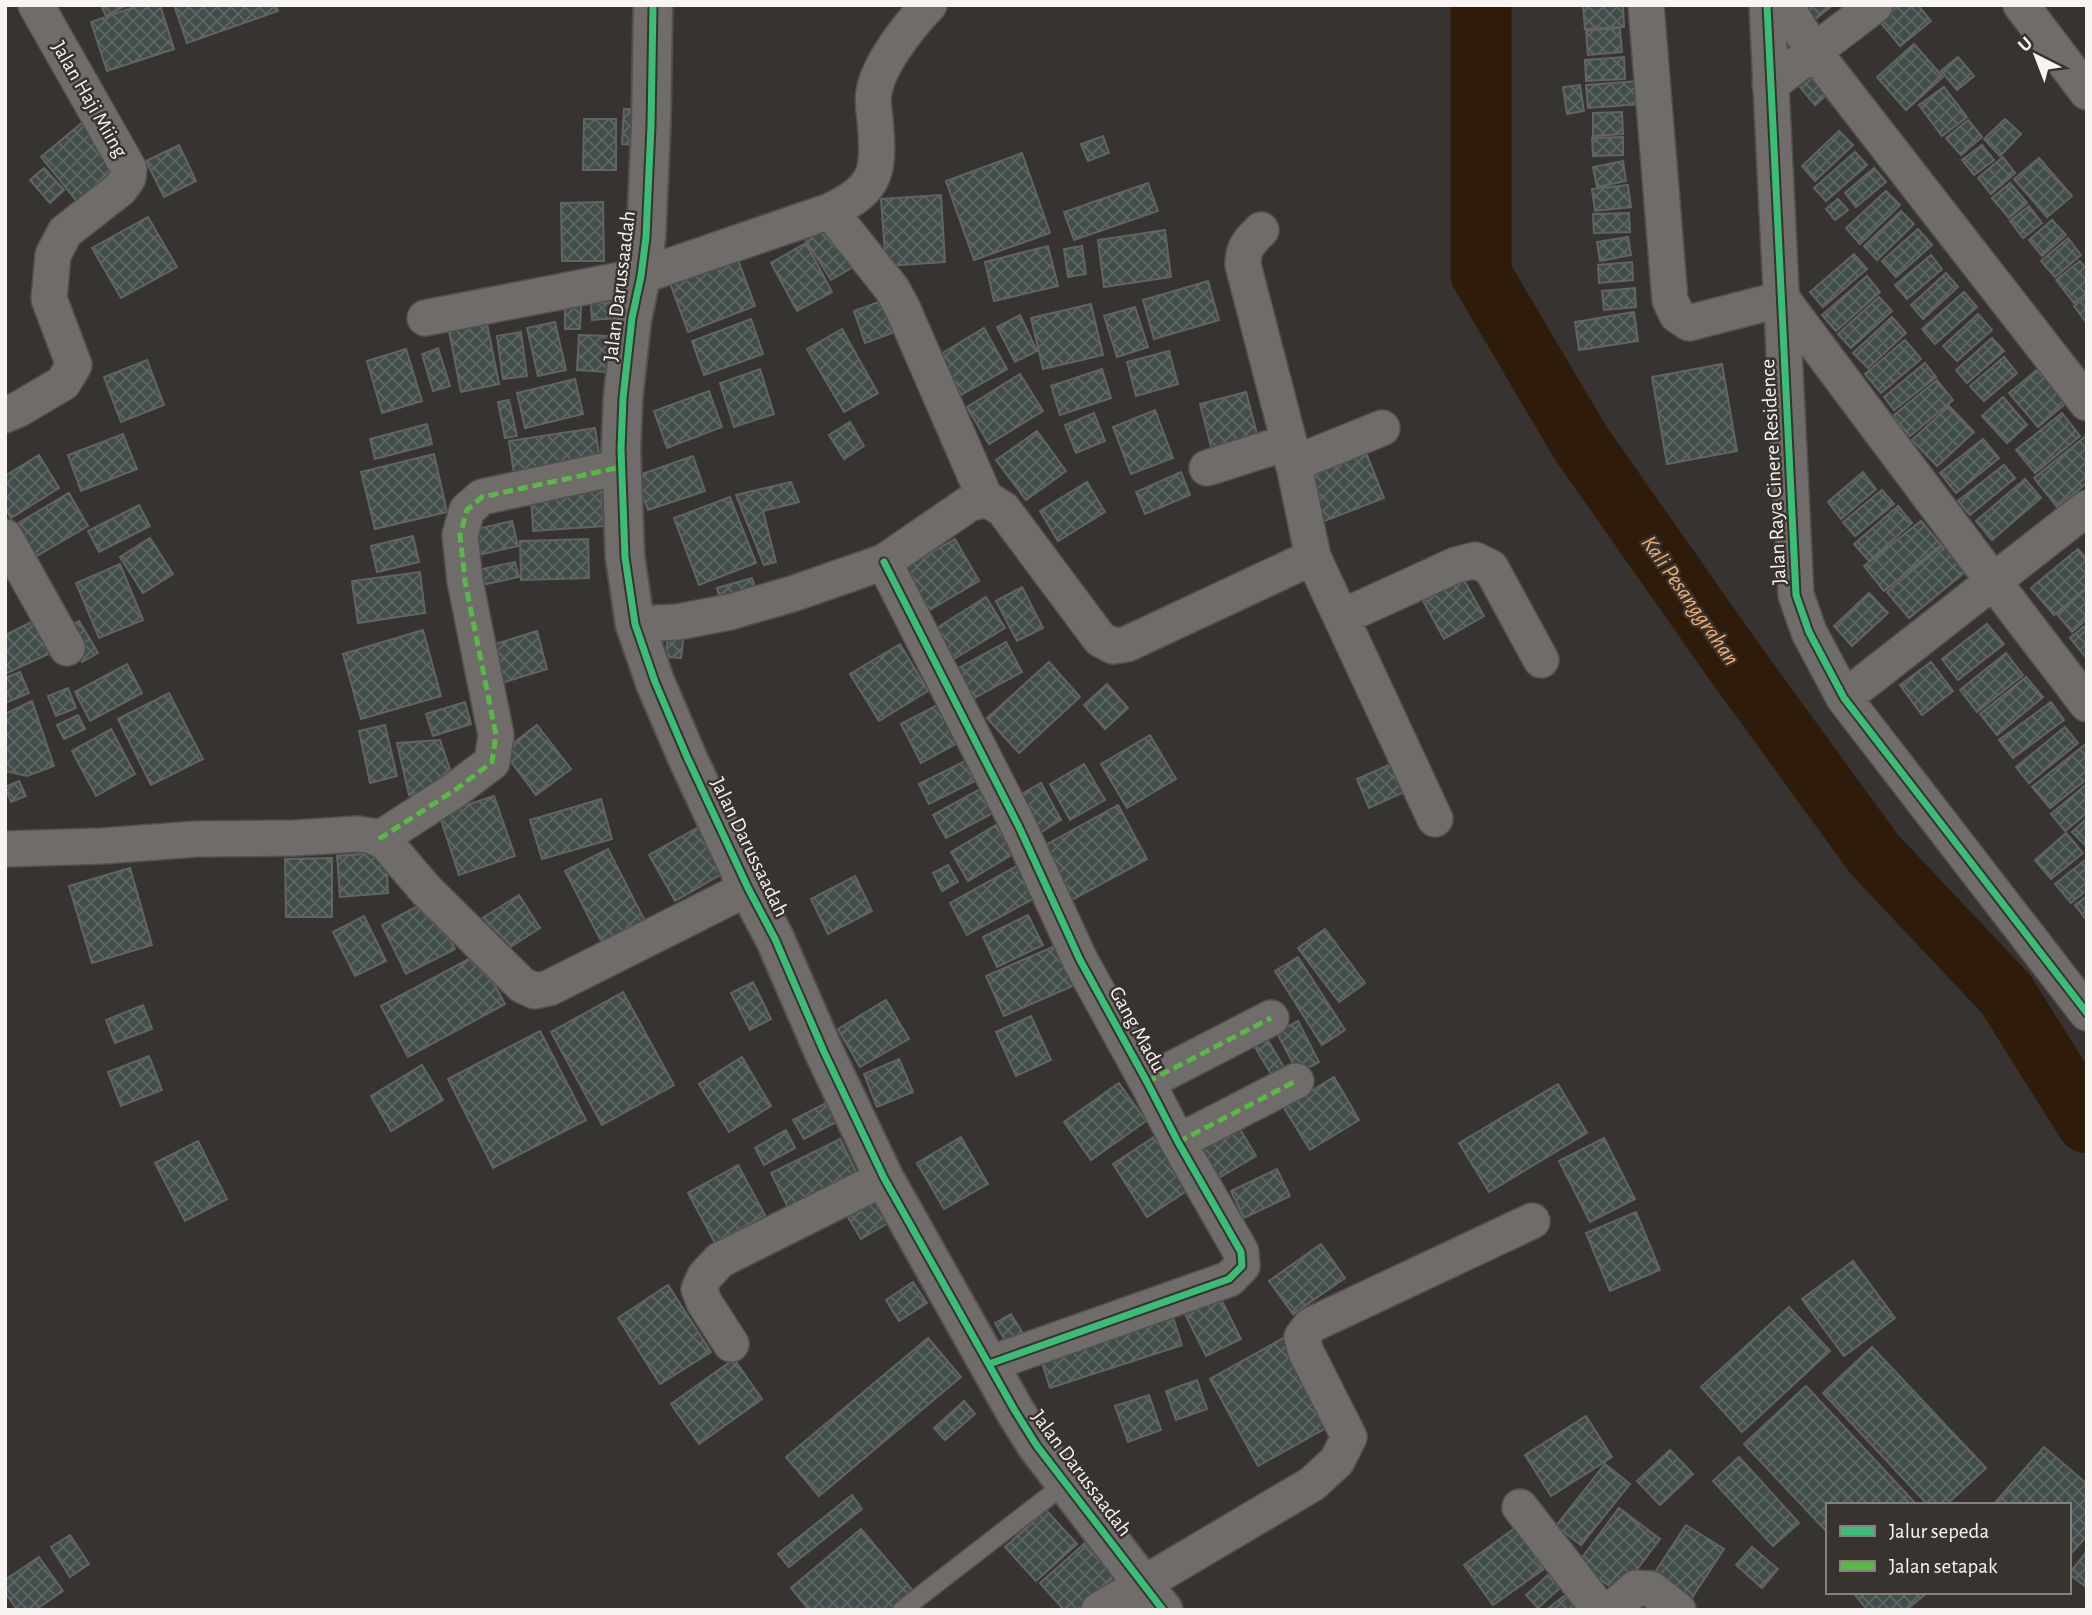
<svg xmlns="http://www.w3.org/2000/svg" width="2092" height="1615" font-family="'Alegreya Sans',sans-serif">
  <defs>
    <pattern id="building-cross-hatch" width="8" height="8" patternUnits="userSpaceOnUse" patternTransform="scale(1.75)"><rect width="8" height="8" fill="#414d4a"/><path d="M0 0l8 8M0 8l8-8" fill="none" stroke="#5d6765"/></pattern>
  </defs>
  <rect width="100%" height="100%" fill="#363330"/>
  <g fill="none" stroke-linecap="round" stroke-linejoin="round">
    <path stroke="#2f1b0a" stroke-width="61" d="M1481 5V274L1580 442 1733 660 1874 854 2006 994 2087 1123"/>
  </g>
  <path fill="url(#building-cross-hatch)" stroke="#636462" stroke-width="2" d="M101 5H127L106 16Z
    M140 5H160L174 49 107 71 91 22Z
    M174 5H276L278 11 187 43Z
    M1583 5H1623L1624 27 1585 29Z
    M1793 5H1833L1808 25Z
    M1889 5H1918L1931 21 1900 46 1875 16Z
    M1620 28 1622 52 1588 55 1586 31Z
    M1914 44 1943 77 1906 110 1877 77Z
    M1624 57 1625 79 1586 81 1585 60Z
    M1958 57 1974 76 1957 90 1941 71Z
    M1814 64 1835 88 1815 105 1794 80Z
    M1640 81 1641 104 1588 108 1586 85Z
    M1580 85 1584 111 1567 114 1563 87Z
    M1944 87 1967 117 1942 136 1919 105Z
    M624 109H641L639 145 622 144Z
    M1622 112 1623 134 1593 136V113Z
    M584 119H616V170H583Z
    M2005 119 2021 134 2000 156 1984 139Z
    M1968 120 1982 137 1961 155 1946 138Z
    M83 122 126 176 84 210 41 157Z
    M1839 131 1853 145 1815 181 1802 166Z
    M1103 136 1109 153 1088 161 1081 144Z
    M1623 137V155L1593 156 1592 138Z
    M179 145 196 181 164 197 146 161Z
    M1982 145 1994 160 1974 175 1962 160Z
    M1855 152 1867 165 1826 201 1814 188Z
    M1022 153 1050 233 974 260 946 181Z
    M2003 157 2015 173 1991 194 1978 178Z
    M2039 158 2072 196 2047 217 2014 179Z
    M1623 161 1626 181 1597 187 1593 167Z
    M44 168 64 190 50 203 30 180Z
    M1874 168 1886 182 1856 207 1845 193Z
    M1148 183 1158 211 1074 240 1064 212Z
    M2010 183 2027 203 2009 218 1992 198Z
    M1628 185 1631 207 1595 211 1592 189Z
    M1886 191 1900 205 1860 244 1846 228Z
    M941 195 945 262 886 266 881 199Z
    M1838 199 1848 210 1835 220 1826 209Z
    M603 202 604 261H562L561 203Z
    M2029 206 2042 223 2023 238 2010 221Z
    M1901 211 1914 224 1877 260 1864 246Z
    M1629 213 1630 232 1594 233 1593 214Z
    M831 216 860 263 831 280 802 234Z
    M148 217 177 267 121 298 92 248Z
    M2052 220 2066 235 2042 256 2029 240Z
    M1918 229 1932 245 1896 277 1882 261Z
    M1165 230 1171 277 1104 287 1098 240Z
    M1628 237 1631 255 1600 261 1597 242Z
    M2068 238 2081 255 2055 277 2041 261Z
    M806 243 832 292 797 311 771 263Z
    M1048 246 1058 286 994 301 985 262Z
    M1082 246 1086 274 1068 277 1064 249Z
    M1854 254 1867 269 1823 307 1810 292Z
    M1931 255 1942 269 1907 299 1895 285Z
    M737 257 755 306 688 332 670 283Z
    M2080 261 2087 270V293L2074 303 2056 280Z
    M1632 262 1633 280 1599 283 1598 265Z
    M1946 273 1958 287 1923 319 1911 305Z
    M1867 276 1880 292 1836 331 1822 315Z
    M1208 281 1219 320 1154 339 1143 300Z
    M1635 288 1636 307 1604 310 1602 291Z
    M1964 292 1977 307 1935 344 1922 329Z
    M2087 296V321L2086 322 2074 306Z
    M1879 297 1892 311 1851 348 1838 334Z
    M889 298 901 330 865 343 854 311Z
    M617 302 618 318 592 320 591 304Z
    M1091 304 1103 355 1043 369 1031 318Z
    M565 305 581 306 580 329H565Z
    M1135 307 1148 347 1117 357 1104 316Z
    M1634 312 1638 341 1579 350 1575 322Z
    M1978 314 1992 330 1957 361 1943 346Z
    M1020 315 1037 351 1015 362 997 327Z
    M1892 317 1906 333 1868 368 1853 353Z
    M751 319 763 354 704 375 692 341Z
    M555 322 566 370 538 376 527 328Z
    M487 324 499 384 461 392 449 331Z
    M984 328 1007 369 961 395 939 355Z
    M842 329 878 393 844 412 807 349Z
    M521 332 527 376 503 379 497 336Z
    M579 335 610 336 608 372 577 370Z
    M1992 338 2004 351 1967 383 1956 370Z
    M1905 340 1921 359 1881 393 1865 374Z
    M438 348 450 386 433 391 422 354Z
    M406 349 422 401 382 413 367 361Z
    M1169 351 1178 384 1136 396 1127 362Z
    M2004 357 2017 373 1984 401 1970 386Z
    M147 360 164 405 121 422 104 377Z
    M1925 363 1936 377 1894 410 1884 397Z
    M1722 364 1737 451 1667 464 1652 377Z
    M2044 364 2072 398 2038 427 2009 393Z
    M760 369 774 414 734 427 720 383Z
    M1102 369 1111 398 1060 415 1051 386Z
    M1020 374 1043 411 989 444 967 407Z
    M575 379 583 414 525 428 517 393Z
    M1937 380 1953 400 1910 436 1893 416Z
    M709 391 722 427 667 448 654 411Z
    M1246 392 1258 438 1212 451 1200 404Z
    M2003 397 2027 425 2007 443 1982 416Z
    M509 400 517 436 505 438 498 402Z
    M1949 406 1974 432 1937 466 1912 440Z
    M1155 410 1173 458 1131 474 1113 427Z
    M1094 413 1105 441 1076 453 1065 425Z
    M2062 413 2080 436 2035 473 2016 450Z
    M850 422 864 446 844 459 829 435Z
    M427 424 432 444 375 459 370 439Z
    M595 428 601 466 515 480 509 441Z
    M1037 431 1066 471 1026 500 996 460Z
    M123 434 137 469 81 491 68 455Z
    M2087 435V483L2057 507 2034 478Z
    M1983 439 1999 458 1956 493 1940 473Z
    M1365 450 1384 498 1322 522 1303 474Z
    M434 454 447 512 375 529 361 472Z
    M39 455 59 488 11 518 5 508V476Z
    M693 456 705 491 648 510 636 476Z
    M2004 465 2015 478 1970 515 1958 501Z
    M1181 472 1190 495 1145 514 1136 492Z
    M1863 472 1876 489 1841 519 1828 502Z
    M2025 479 2041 498 1992 540 1976 521Z
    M791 482 799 502 763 511 776 562 764 565 736 495Z
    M1087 482 1105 512 1058 541 1040 511Z
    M601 488 604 526 533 531 531 493Z
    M1882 490 1894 504 1855 536 1843 522Z
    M69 493 88 526 28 561 10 528Z
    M730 497 756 563 699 585 674 518Z
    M139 505 150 526 99 552 88 531Z
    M1898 506 1912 523 1869 561 1854 544Z
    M512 521 518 546 470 557 464 532Z
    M1921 521 1941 545 1884 591 1864 566Z
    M413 536 419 562 377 572 371 546Z
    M150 538 173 574 143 593 120 557Z
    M588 539 589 578 521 580 520 541Z
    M955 539 979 581 926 612 902 569Z
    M1943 545 1965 572 1909 618 1887 592Z
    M2078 549 2087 559V587L2054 615 2031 588Z
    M515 562 519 577 472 587 469 572Z
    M120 564 143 620 99 638 76 583Z
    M420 572 425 613 358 623 352 581Z
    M752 578 757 593 721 603 717 588Z
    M1463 578 1484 616 1444 639 1423 601Z
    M1022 587 1043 628 1017 641 996 601Z
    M2087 588V619L2072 632 2057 614Z
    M1869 593 1888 613 1852 646 1834 626Z
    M986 597 1005 628 954 659 935 629Z
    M39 618 55 651 5 674V635Z
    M79 621 98 653 82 662 63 630Z
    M1987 624 2004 644 1958 680 1942 659Z
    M2087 624V659L2070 638Z
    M423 630 441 696 361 719 343 654Z
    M537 631 547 669 495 685 483 648Z
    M668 632 684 633 681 658 666 657Z
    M1006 642 1022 672 971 700 955 670Z
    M900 644 928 691 879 721 850 674Z
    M2006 653 2023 675 1977 712 1960 690Z
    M1049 662 1080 697 1019 753 987 718Z
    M1931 662 1953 691 1922 715 1900 685Z
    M127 664 142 693 90 721 75 692Z
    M20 672 29 693 5 703V678Z
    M2026 677 2043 697 1997 735 1980 714Z
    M1107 684 1128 708 1105 729 1084 705Z
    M68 688 76 708 56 716 48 696Z
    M169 693 203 759 151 785 118 719Z
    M32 701 54 766 27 776 5 771V714Z
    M465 702 471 724 433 736 426 714Z
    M2051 702 2064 720 2013 758 1999 740Z
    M941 703 961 741 921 763 901 724Z
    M78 715 85 729 64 739 57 725Z
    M385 725 397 776 370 783 359 731Z
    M537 725 571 769 536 795 503 751Z
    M2065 727 2078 743 2029 783 2016 767Z
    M111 729 135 774 96 796 72 751Z
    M1150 735 1176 779 1127 808 1101 764Z
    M440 740 455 784 409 795 397 743Z
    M2087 743V779L2050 808 2032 787Z
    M971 758 981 778 929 804 919 784Z
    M1398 761 1411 789 1369 808 1357 779Z
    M1084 764 1105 800 1070 820 1050 784Z
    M19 781 26 796 11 802 5 787Z
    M1041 783 1061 820 1041 832 1020 795Z
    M2087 784V813L2065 831 2051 814Z
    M980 789 993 813 946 838 933 815Z
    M494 796 515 856 459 875 439 814Z
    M601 799 612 839 542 859 530 820Z
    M1118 805 1147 859 1072 900 1044 846Z
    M2087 818V847L2072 832Z
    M702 825 727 871 675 901 649 855Z
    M996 825 1013 854 968 881 951 852Z
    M2066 833 2083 853 2051 879 2035 860Z
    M608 849 645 921 602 943 565 871Z
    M386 852 388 893 340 897 337 856Z
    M332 858V917H286L285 859Z
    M2085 860 2087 862V890L2071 903 2055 884Z
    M1024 862 1042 894 967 935 950 903Z
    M948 865 958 882 942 891 933 873Z
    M130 868 152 945 92 963 69 886Z
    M855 876 872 911 828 934 811 899Z
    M519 895 540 928 498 955 476 922Z
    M2087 896V921L2075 905Z
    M429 900 455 949 406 974 382 925Z
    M1028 915 1043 945 997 967 983 937Z
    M364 916 386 961 355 976 333 932Z
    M1325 929 1365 983 1339 1002 1298 948Z
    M1057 945 1075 985 1004 1016 986 976Z
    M478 954 505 1004 408 1057 381 1006Z
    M1298 957 1345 1030 1322 1045 1275 971Z
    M753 982 771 1019 750 1030 731 993Z
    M623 992 674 1085 602 1125 551 1032Z
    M886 1000 909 1039 860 1067 838 1029Z
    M143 1005 152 1029 115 1043 106 1020Z
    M1031 1016 1051 1060 1016 1076 996 1032Z
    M1298 1021 1319 1062 1298 1073 1277 1033Z
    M540 1031 586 1120 493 1168 448 1079Z
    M1266 1037 1286 1071 1274 1079 1253 1044Z
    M149 1056 162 1090 121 1106 108 1072Z
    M742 1057 771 1106 729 1132 699 1084Z
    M899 1059 913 1092 877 1107 864 1074Z
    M422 1065 443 1100 391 1131 371 1096Z
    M1334 1077 1359 1120 1310 1150 1284 1108Z
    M1119 1083 1146 1121 1091 1160 1064 1122Z
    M1558 1084 1587 1133 1489 1192 1459 1143Z
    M826 1103 836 1122 804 1139 793 1120Z
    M1238 1126 1256 1156 1217 1179 1199 1150Z
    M786 1130 795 1148 764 1165 755 1148Z
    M1157 1135 1191 1188 1147 1217 1113 1164Z
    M961 1137 988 1184 944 1209 917 1163Z
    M1604 1138 1635 1199 1590 1222 1559 1161Z
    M840 1139 861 1182 792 1216 771 1173Z
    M198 1141 227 1199 185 1221 155 1163Z
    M738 1165 765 1215 715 1243 688 1193Z
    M1277 1169 1290 1196 1244 1218 1231 1191Z
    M877 1199 890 1222 861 1239 848 1217Z
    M1636 1212 1660 1270 1610 1291 1586 1233Z
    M1321 1244 1345 1278 1293 1314 1269 1281Z
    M1853 1261 1895 1318 1844 1356 1802 1299Z
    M913 1282 927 1303 899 1321 886 1300Z
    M668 1285 711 1352 660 1384 618 1318Z
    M1219 1295 1241 1339 1206 1356 1184 1312Z
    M1789 1307 1830 1351 1742 1432 1701 1387Z
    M1170 1308 1182 1345 1050 1388 1038 1350Z
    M1011 1314 1024 1335 1008 1345 995 1323Z
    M1285 1337 1333 1424 1258 1466 1210 1379Z
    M928 1338 961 1377 819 1496 786 1457Z
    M1872 1347 1986 1468 1946 1505H1928L1823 1393Z
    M734 1359 762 1399 699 1444 671 1404Z
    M1197 1380 1207 1409 1176 1420 1166 1391Z
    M1806 1386 1917 1505H1828V1533L1744 1444Z
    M1149 1395 1161 1430 1128 1442 1115 1406Z
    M964 1401 975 1414 945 1440 934 1428Z
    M1586 1416 1612 1457 1551 1496 1525 1455Z
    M2044 1447 2087 1484V1536L2069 1556V1505H1993Z
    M1670 1450 1693 1474 1660 1505 1637 1481Z
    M1739 1457 1799 1523 1773 1546 1713 1481Z
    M1605 1464 1630 1484 1581 1545 1556 1526Z
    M852 1495 862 1509 789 1567 778 1554Z
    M1619 1508 1660 1539 1619 1593 1578 1563Z
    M1046 1510 1077 1544 1036 1581 1005 1547Z
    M1686 1525 1724 1549 1688 1604 1650 1580Z
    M1515 1528 1544 1569 1493 1605 1464 1565Z
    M861 1529 913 1591 891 1610H809L791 1588Z
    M70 1535 89 1564 70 1577 51 1547Z
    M1085 1543 1115 1576 1077 1610H1064L1040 1583Z
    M1752 1547 1778 1569 1762 1588 1736 1565Z
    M2087 1551V1588L2069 1574Z
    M39 1557 63 1591 35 1610H17L5 1592V1580Z
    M1549 1574 1561 1587 1538 1608 1526 1595Z
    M1572 1590 1588 1610H1546Z
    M1853 1592H1928L1906 1610H1867Z"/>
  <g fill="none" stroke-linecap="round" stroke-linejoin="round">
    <g stroke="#524f4c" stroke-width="21">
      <path id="service" d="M902 1610 1066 1483"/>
    </g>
    <g stroke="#524f4c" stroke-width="38">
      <path id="minor" d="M1646 5 1670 300 1677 315 1689 323 1782 299 1993 581 2087 704
        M1767 5 1796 595 1809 632 1844 698 2087 1013
        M1785 5 1814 52 2087 403
        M2021 5 2087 92
        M1770 85 1875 5
        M830 211 892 289 902 307 985 498
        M1261 230C1249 242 1243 247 1243 265L1289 442 1313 557 1435 819
        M425 318 641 276 830 211C880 188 879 169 875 119 874 111 872 100 874 92 878 65 910 24 929 5
        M5 415 19 409 63 383 74 365 49 299 53 255 65 232 120 189 128 178 129 169 36 5
        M1293 464 1382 428
        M1207 468 1289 442
        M5 537 67 648
        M884 562 1019 827 1080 960 1147 1082 1178 1142 1241 1252 1242 1266 1229 1279 989 1364
        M1342 617 1456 565 1475 560 1491 568 1541 660
        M635 624 678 622 730 612 795 593 884 562 967 505 985 498 1003 509 1100 639 1113 646 1127 644 1313 557
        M1844 698 2087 508
        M379 839 455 790 492 762 496 735 465 581 460 535 467 510 482 497 621 467
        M5 849 103 846 196 839 295 838 358 834 372 836 385 842 426 890 522 985 535 991 549 988 748 888
        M1147 1082 1271 1018
        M1178 1142 1296 1081
        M731 1344 704 1302 699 1289 705 1276 720 1260 884 1178
        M1520 1507 1600 1610
        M1099 1610 1312 1484 1337 1461 1349 1437 1306 1352 1302 1337 1311 1325 1532 1221
        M1611 1610 1636 1588 1651 1589 1678 1610"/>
    </g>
    <g stroke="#524f4c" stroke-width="42">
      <path id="tertiary" d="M653 5 651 126 646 237 641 276 632 318 623 398 621 449 625 557 635 624 655 682 687 757 748 888 775 939 824 1052 884 1178 1015 1411 1037 1446 1163 1610"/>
    </g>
    <use href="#service" stroke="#6f6c6a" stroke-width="18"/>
    <use href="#minor" stroke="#6f6c6a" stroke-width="35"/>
    <use href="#tertiary" stroke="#6f6c6a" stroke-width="38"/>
    <path stroke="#58b947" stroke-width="5" stroke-dasharray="10 5" stroke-linecap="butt" d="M379 839 455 790 492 762 496 735 465 581 460 535 467 510 482 497 621 467
      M1147 1082 1271 1018
      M1178 1142 1296 1081"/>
    <g stroke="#38332e" stroke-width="11">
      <path id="cycleway" d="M653 5 651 126 646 237 641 276 632 318 623 398 621 449 625 557 635 624 655 682 687 757 748 888 775 939 824 1052 884 1178 1015 1411 1037 1446 1163 1610
        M1767 5 1796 595 1809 632 1844 698 2087 1013
        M884 562 1019 827 1080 960 1147 1082 1178 1142 1241 1252 1242 1266 1229 1279 989 1364"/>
    </g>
    <use href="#cycleway" stroke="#3abd76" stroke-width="7"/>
  </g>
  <g text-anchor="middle" stroke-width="5" stroke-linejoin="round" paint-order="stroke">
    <g font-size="21" fill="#f8f4f1" stroke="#38332e">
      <text transform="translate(90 99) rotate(60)" y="7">Jalan Haji Miing</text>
      <text transform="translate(619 286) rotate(-83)" y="7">Jalan Darussaadah</text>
      <text transform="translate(1773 472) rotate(-93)" y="7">Jalan Raya Cinere Residence</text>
      <text transform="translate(750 847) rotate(64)" y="7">Jalan Darussaadah</text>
      <text transform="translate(1138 1029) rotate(61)" y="7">Gang Madu</text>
      <text transform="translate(1082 1473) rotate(53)" y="7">Jalan Darussaadah</text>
    </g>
    <g font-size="23" font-style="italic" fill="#f4ae70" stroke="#38332e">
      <text transform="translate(1691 600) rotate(55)" y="8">Kali Pesanggrahan</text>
    </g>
  </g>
  <rect width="2092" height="1615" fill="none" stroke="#f8f4f1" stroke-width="14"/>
  <rect x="1826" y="1503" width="245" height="91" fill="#38332e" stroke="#85807c" stroke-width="2"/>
  <rect x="1840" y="1526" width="35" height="10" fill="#3abd76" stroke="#85807c" stroke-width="2"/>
  <text x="1889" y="1538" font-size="21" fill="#f8f4f1">Jalur sepeda</text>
  <rect x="1840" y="1561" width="35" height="10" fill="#58b947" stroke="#85807c" stroke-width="2"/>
  <text x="1889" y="1573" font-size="21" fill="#f8f4f1">Jalan setapak</text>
  <g transform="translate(2036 56) rotate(318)" stroke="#38332e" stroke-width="5" paint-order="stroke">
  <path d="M0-5L12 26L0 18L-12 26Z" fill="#f8f4f1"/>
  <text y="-10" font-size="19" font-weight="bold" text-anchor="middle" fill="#f8f4f1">U</text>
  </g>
</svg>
